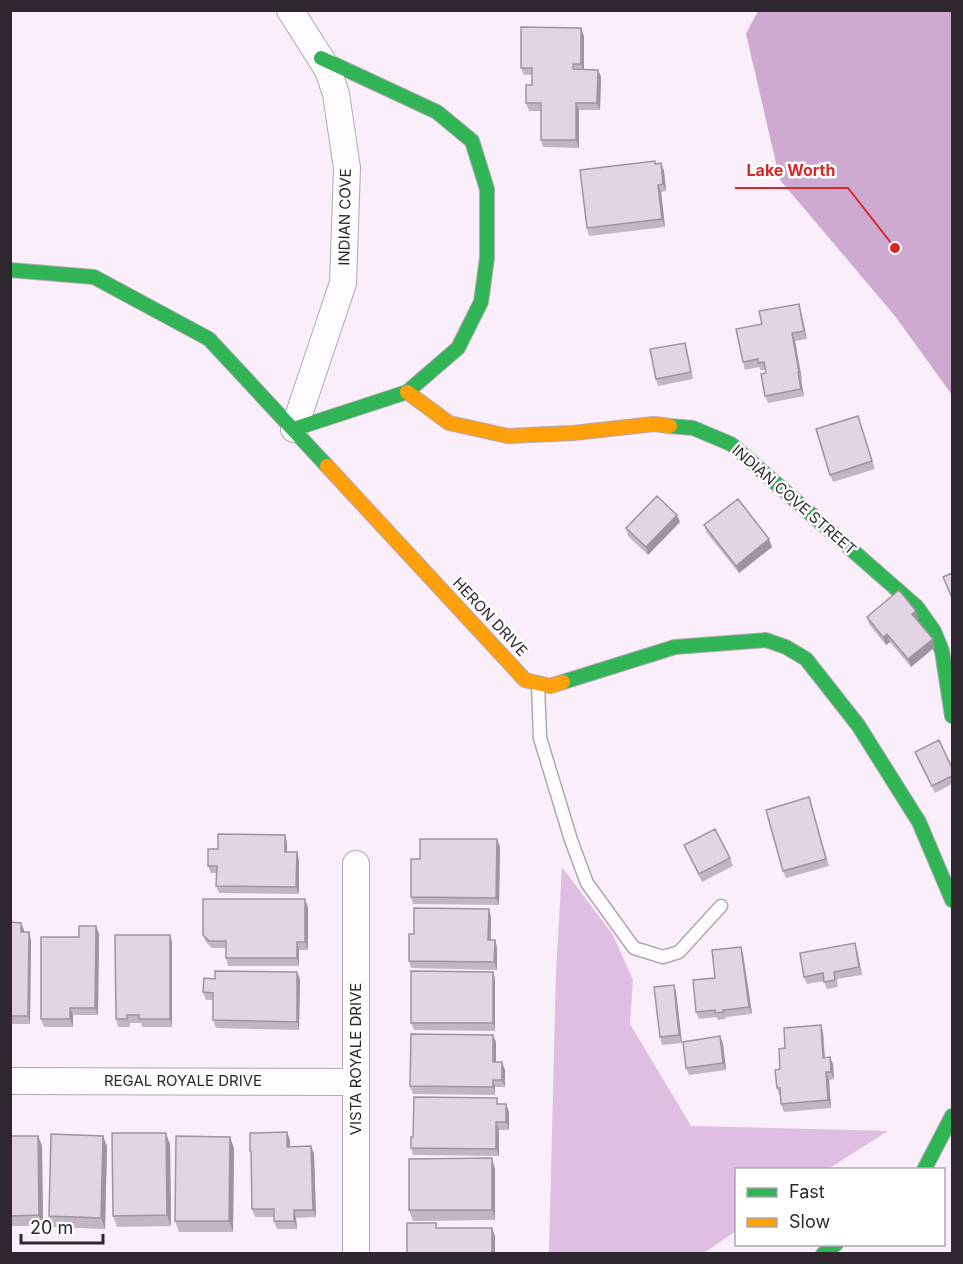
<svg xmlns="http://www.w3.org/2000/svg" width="963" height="1264" font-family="Inter,sans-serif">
  <rect width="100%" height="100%" fill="#f9eefa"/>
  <path fill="#dfbfe1" d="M562 867 613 935 633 980 630 1024 691 1126 888 1131 828 1169 736 1170V1231L704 1253H549L556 973Z"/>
  <path fill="#cea9d0" d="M758 11H952V395L895 316 780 180 746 34Z"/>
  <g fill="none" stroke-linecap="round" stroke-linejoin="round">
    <g stroke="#b0a8b0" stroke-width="15">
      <path id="lane" d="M538 684 540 738 571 840 587 883 634 948 663 957 679 952 721 906"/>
    </g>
    <g stroke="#b0a8b0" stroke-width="28">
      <path id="street" d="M290 10 328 70 336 94 347 168 343 283 294 429
        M356 864V1254
        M10 1081 356 1082"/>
    </g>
    <g stroke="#b0a8b0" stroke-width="16">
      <path id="fast" d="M10 270 94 277 209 339 327 466
        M670 426 693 428 731 444 917 607 934 631 942 651 952 716
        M294 429 407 392 458 348 481 302 487 258V189L472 141 437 112 321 58
        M563 682 675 647 766 640 786 647 806 659 858 725 919 822 952 900
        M924 1170 952 1116
        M823 1254 836 1244"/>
    </g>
    <g stroke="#b0a8b0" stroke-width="16">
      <path id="slow" d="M407 392 449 423 508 436 573 433 654 424 670 426
        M327 466 525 680 550 686 563 682"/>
    </g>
    <use href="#lane" stroke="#fefcfe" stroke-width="12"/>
    <use href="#street" stroke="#fefcfe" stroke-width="26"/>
    <use href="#fast" stroke="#30b455" stroke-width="14"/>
    <use href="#slow" stroke="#ff9f0a" stroke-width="14"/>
  </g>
  <path fill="#c2b6c3" d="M584 36V69L598 70 601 77 600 110H579V148L543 147 541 140V111H529L526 103 532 85V75H524L521 68Z
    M656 164 664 171 666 191 661 192 665 227 589 236 587 228Z
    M801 312 807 339 795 341 802 380H801L804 396 768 403 765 396 766 373 765 369 761 371 759 367 745 370 743 362 762 324Z
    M685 343 687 350 693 379 658 386 656 379Z
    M860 423 875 469 833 482 830 475Z
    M680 522 648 555 628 536 626 528Z
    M704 525 772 547 739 573 707 533Z
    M867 617 919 618 917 620 935 647 911 667 890 642 886 645 869 624Z
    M915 752 952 768V784L935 793 918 760Z
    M809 797 829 866 786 878 783 871Z
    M285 835 287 843V852H297L299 860V894L219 893 216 886 217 873H211L208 866Z
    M497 839 500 847 499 905 413 904 411 897 420 859Z
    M684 845 730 858 733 866 702 882 687 852Z
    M308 907V950H299V966H228L226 958V948H212L206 942 203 935Z
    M491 917V940H495L497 948V970L411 968 409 961 414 934Z
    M10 922 24 930V932L31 940 30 1024H10Z
    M96 926 99 934 98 1015H73V1027H44L41 1019 79 937Z
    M170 935 172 942V1027H142L141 1023H130V1027H118L116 1019Z
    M857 950 862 975 837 979 838 987 827 989 824 981 807 984 804 977Z
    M743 954 752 1014 726 1017V1019L718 1020 717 1017 699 1019 696 1012 715 978Z
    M297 972 300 979 299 1030 216 1028 213 1020V1000H206L203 992Z
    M493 972 495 979V1031L414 1030 411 1023Z
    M674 985 676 992 682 1043 662 1045 660 1037Z
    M823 1032 825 1057 833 1064 834 1079 829 1080 831 1108 784 1112 781 1104V1095H779L777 1088 785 1048Z
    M720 1036 723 1044 726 1070 689 1075 686 1068Z
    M496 1042V1062H502L505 1070V1087H495V1095L413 1094 410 1086Z
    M499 1104H506L509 1112V1130H499V1156L413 1155 411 1148 413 1137Z
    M10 1136H38L42 1146 43 1226H10Z
    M290 1140V1147L311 1146 314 1154 316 1217 296 1218 297 1229H277L274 1221V1217H255L252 1209V1156L250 1151Z
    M170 1144 171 1226 117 1227 113 1216Z
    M107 1146 105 1229 53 1227 49 1216Z
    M234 1148 233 1232H179L175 1221Z
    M495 1169V1220L413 1221 409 1210Z"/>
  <path fill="#9e949f" d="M581 28 584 36V71L581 64Z
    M598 70 601 77 600 110 597 103Z
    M576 103 579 110V148L576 140Z
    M661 163 664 171 666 191 663 184Z
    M658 185 661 192 665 227 662 219Z
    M799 304 801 312 807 339 804 331Z
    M792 333 795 341 802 380 799 372Z
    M798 372 801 380 804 396 801 389Z
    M677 515 680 522 648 555 646 547Z
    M769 539 772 547 739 573 736 566Z
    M916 611 919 618 915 621 912 614Z
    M887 634 890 642 886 645 883 637Z
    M933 639 935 647 911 667 908 659Z
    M285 835 287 843V860L285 852Z
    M497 839 500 847 499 905 496 898Z
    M297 852 299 860V894L296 887Z
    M305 899 308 907V950L305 942Z
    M489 909 491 917 490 948 488 940Z
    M21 923 24 930 23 940 21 932Z
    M96 926 99 934 98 1015 95 1008Z
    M29 932 31 940 30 1024 28 1016Z
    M170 935 172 942V1027L170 1019Z
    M495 940 497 948V970L494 962Z
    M297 942 299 950V966L297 958Z
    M855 943 857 950 862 975 859 967Z
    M741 947 743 954 752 1014 749 1007Z
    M297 972 300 979 299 1030 297 1022Z
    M493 972 495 979V1031L493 1023Z
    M674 985 676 992 682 1043 679 1035Z
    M70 1008 73 1015V1027L70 1019Z
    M821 1025 823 1032 825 1065 823 1058Z
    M493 1035 496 1042V1070L493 1062Z
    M720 1036 723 1044 726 1070 723 1063Z
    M830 1057 833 1064 834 1079 831 1072Z
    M502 1062 505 1070V1087L502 1080Z
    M826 1072 829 1080 831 1108 828 1100Z
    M493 1080 495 1087V1095L493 1087Z
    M506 1104 509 1112V1130L506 1122Z
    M496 1122 499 1130V1156L496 1149Z
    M287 1132 290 1140V1155L287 1147Z
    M166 1133 170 1144 171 1226 167 1215Z
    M38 1136 42 1146 43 1226 39 1215Z
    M103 1136 107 1146 105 1229 101 1218Z
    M230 1137 234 1148 233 1232 229 1221Z
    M311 1146 314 1154 316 1217 313 1210Z
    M492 1158 495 1169V1220L492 1210Z
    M294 1210 296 1218 297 1229 294 1221Z
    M492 1228 495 1236V1254H492Z"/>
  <path fill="#e2d4e3" stroke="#9e949f" stroke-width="1.5" d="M521 27 581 28V64H573V69L598 70 597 103H576V140H541V103H526V85H532V68H521Z
    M655 161V164L661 163 663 184 658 185 662 219 587 228 580 170Z
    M799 304 804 331 792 333 799 372H798L801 389 765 396 761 374 766 373 764 362 758 363V359L743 362 736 329 762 324 759 311Z
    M685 343 691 372 656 379 650 349Z
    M858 416 872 461 830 475 816 429Z
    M657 496 677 515 646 547 626 528Z
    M738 499 769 539 736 566 704 525Z
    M952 573V598L943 577Z
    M899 590 916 611 912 614 933 639 908 659 887 634 883 637 867 617Z
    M939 740 952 768V776L932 786 915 752Z
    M809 797 826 859 783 871 766 810Z
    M715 829 730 858 699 874 684 845Z
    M218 834 285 835V852H297L296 887 216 886 217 866H208V849H218Z
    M420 839H497L496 898 411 897V859H420Z
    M203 899H305V942H297V958H226V941H209L203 935Z
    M414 908 489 909 488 940H495L494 962 409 961V934H414Z
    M10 922 21 923V932H29L28 1016H10Z
    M79 926H96L95 1008H70V1019H41V937H79Z
    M115 935H170V1019H139V1015H127V1019H116Z
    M855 943 859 967 834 972 835 980 824 982 823 973 804 977 800 953Z
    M741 947 749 1007 723 1010 724 1012 715 1013V1010L696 1012 693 980 715 978 712 950Z
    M215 971 297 972V1022L213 1020V993L203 992 204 978 215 979Z
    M411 971 493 972V1023H411Z
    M674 985 679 1035 660 1037 654 987Z
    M821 1025 823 1058 830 1057 831 1072H826L828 1100 781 1104 780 1088H777L775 1070 780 1069 779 1049 785 1048 784 1028Z
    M411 1034 493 1035V1062H502V1080H493V1087L410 1086Z
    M720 1036 723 1063 686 1068 683 1042Z
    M414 1097 497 1098V1104H506V1122H496V1149L411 1148V1137H413Z
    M287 1132V1147L311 1146 313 1210H294V1221H274V1209H252L251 1151H250V1133Z
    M112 1133H166L167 1215 113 1216Z
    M51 1134 103 1136 101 1218 49 1216Z
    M10 1136H38L39 1215 10 1216Z
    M176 1136 230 1137 229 1221H175Z
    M492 1158V1210H409V1159Z
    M407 1223H436V1228H492V1254H407Z"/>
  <g text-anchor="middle" stroke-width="5" stroke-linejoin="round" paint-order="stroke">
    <g font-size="15" fill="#2e272f" stroke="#fff">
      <text transform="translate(345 217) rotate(-89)" y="5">INDIAN COVE</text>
      <text transform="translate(794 500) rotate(41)" y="5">INDIAN COVE STREET</text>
      <text transform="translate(490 617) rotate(47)" y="5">HERON DRIVE</text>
      <text transform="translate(356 1059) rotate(-90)" y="5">VISTA ROYALE DRIVE</text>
      <text x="183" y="1086">REGAL ROYALE DRIVE</text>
    </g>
  </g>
  <path fill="none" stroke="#d62828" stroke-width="2" d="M895 248L848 188H735"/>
  <circle fill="#d62828" stroke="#fff" stroke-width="2" cx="895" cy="248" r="6"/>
  <g font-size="16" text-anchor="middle" font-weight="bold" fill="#d62828" stroke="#fff" stroke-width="5" stroke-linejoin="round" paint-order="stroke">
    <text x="791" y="176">Lake Worth</text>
  </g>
  <rect width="963" height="1264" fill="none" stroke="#2e272f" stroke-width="24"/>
  <rect x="735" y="1168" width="210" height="78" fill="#ffffff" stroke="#aba9ac" stroke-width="1.5"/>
  <rect x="747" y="1188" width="30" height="9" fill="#30b455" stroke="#aba9ac" stroke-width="1.5"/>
  <text x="789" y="1198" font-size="18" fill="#2e272f">Fast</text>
  <rect x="747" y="1218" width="30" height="9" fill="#ff9f0a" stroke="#aba9ac" stroke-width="1.5"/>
  <text x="789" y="1228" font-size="18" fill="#2e272f">Slow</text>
  <path d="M21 1234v9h82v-9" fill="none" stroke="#2e272f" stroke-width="3"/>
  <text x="30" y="1234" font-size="18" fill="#2e272f" stroke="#ffffff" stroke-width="4.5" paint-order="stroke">20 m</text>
</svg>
